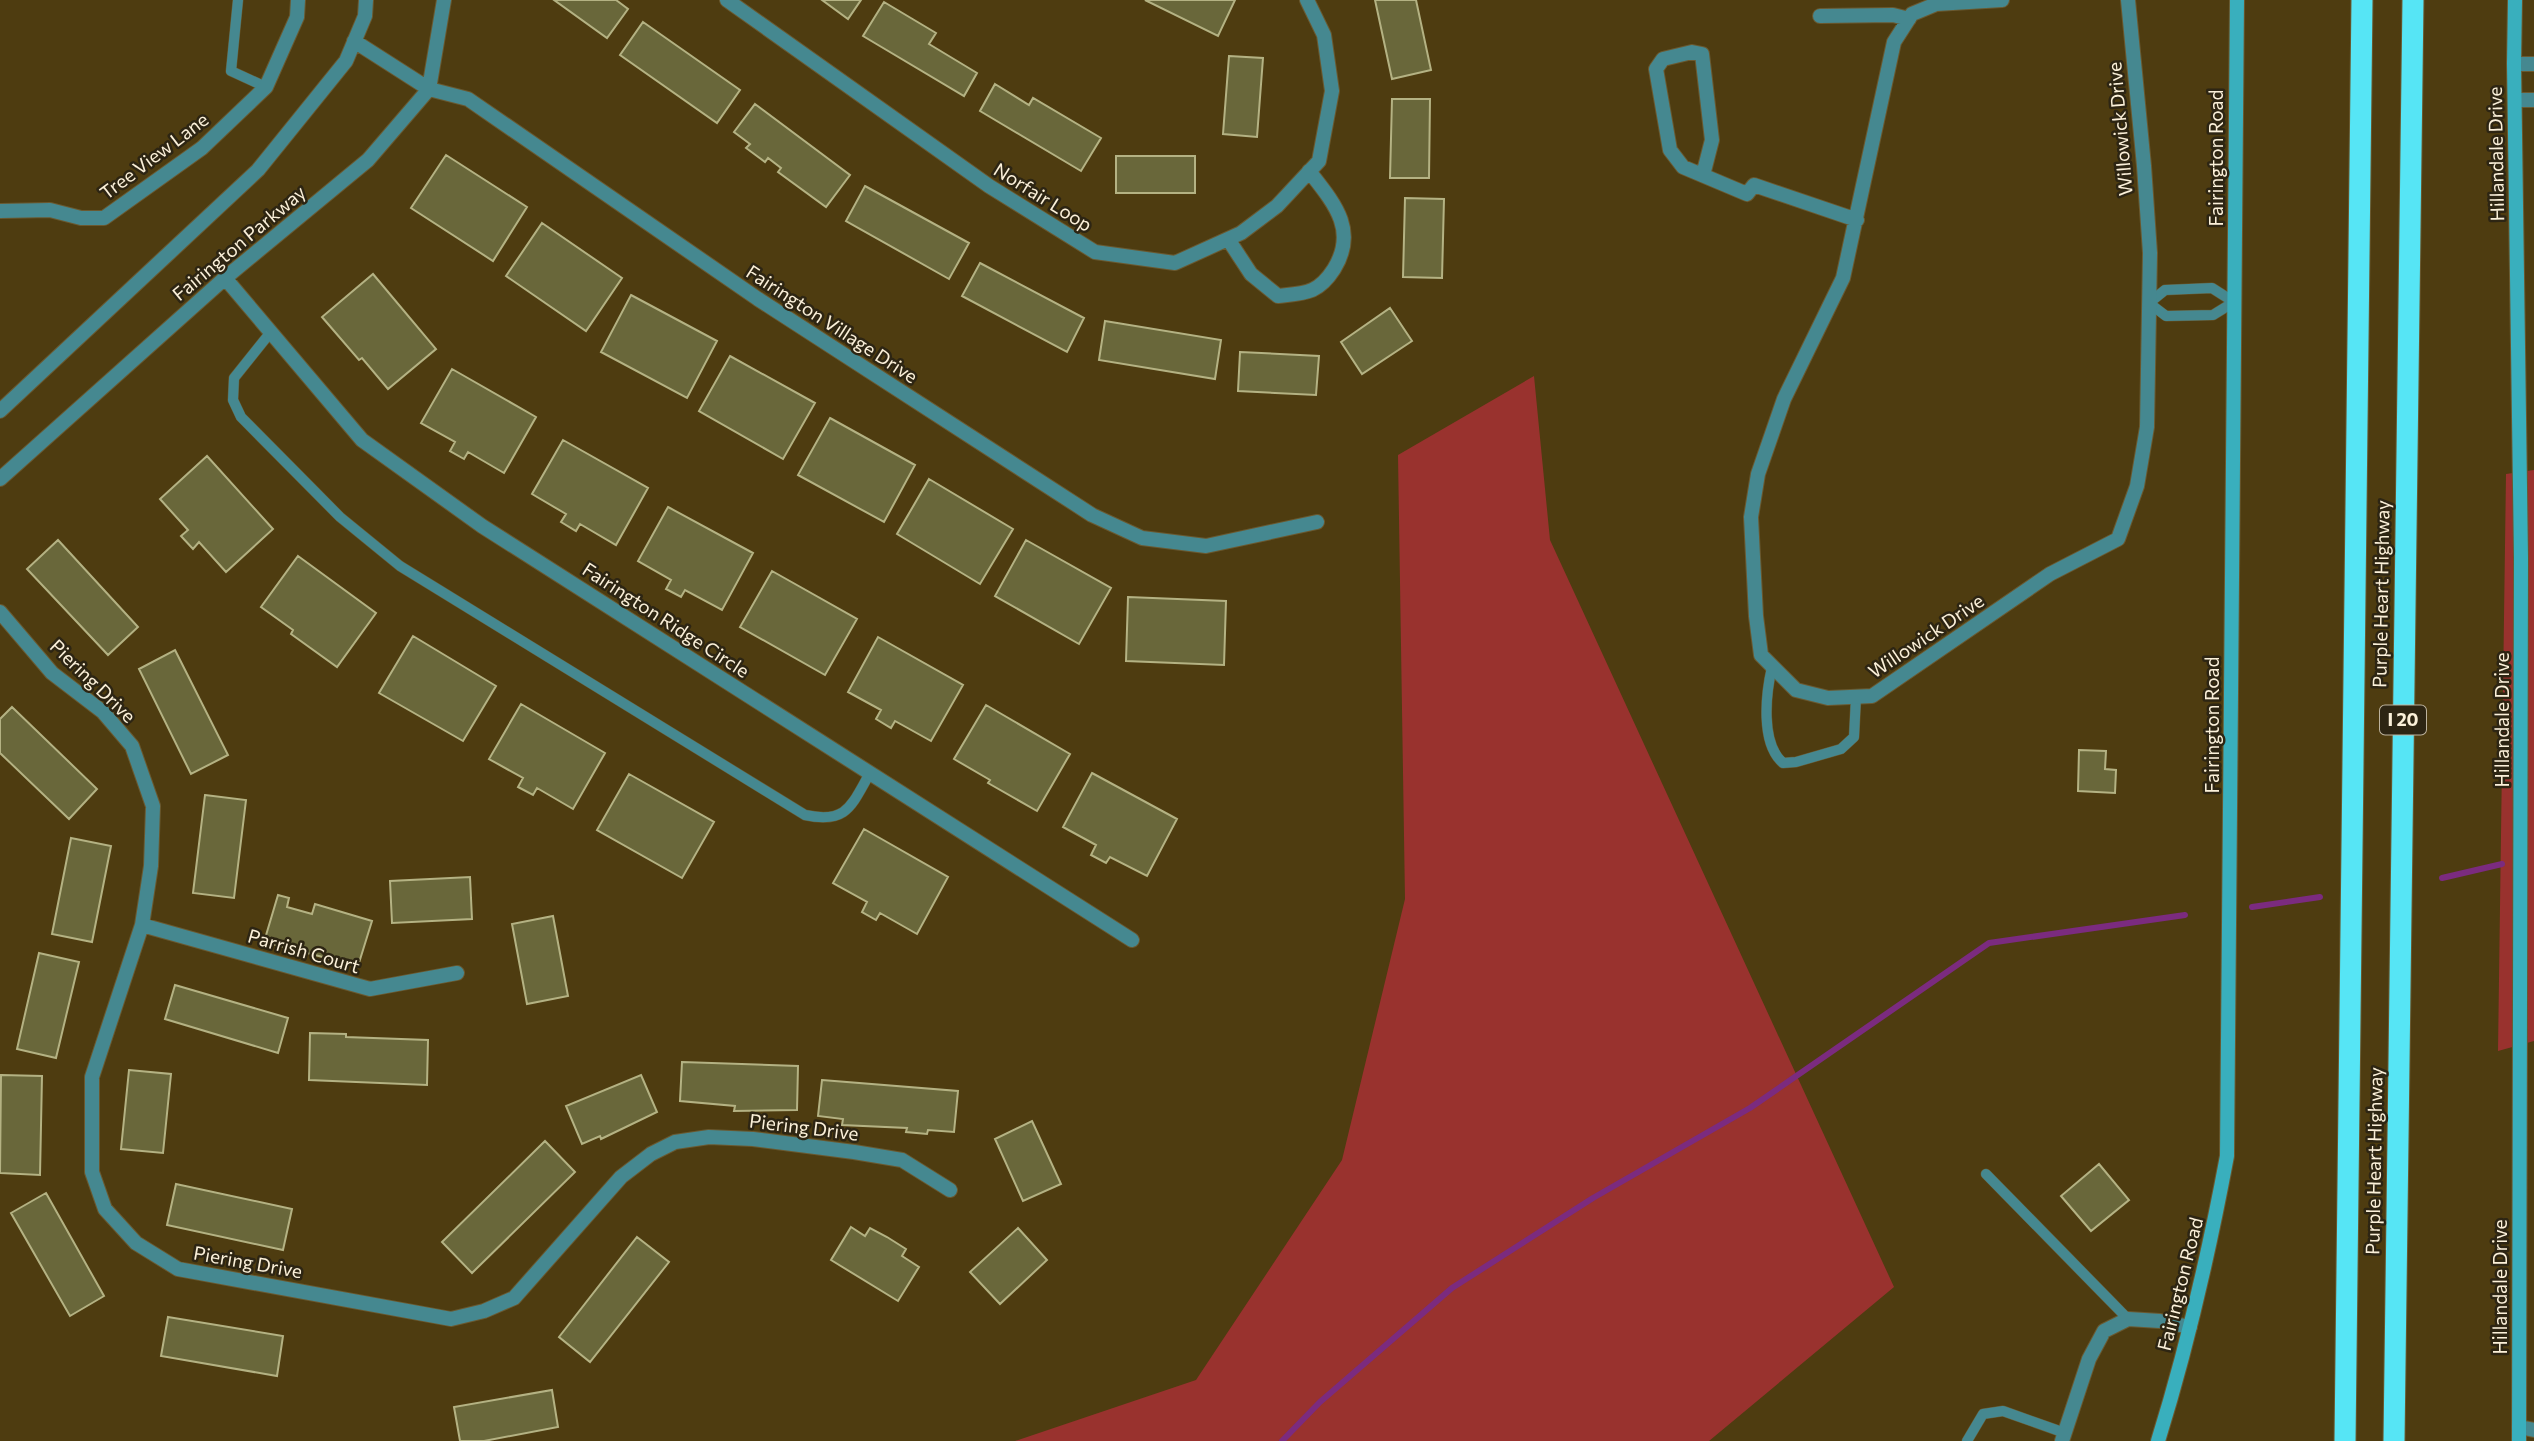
<svg xmlns="http://www.w3.org/2000/svg" width="2534" height="1441" font-family="Commissioner,sans-serif">
  <rect width="100%" height="100%" fill="#4e3c10"/>
  <path fill="#99322e" d="M1534 376 1550 540 1894 1287 1709 1441H1015L1196 1380 1342 1160 1405 899 1398 455Z
    M2534 470V1041L2498 1051 2506 474Z"/>
  <g fill="none" stroke-linecap="round" stroke-linejoin="round">
    <path stroke="#7b2b7f" stroke-width="6" d="M2442 878 2502 864
      M2252 907 2320 897
      M1282 1441 1320 1402 1452 1288 1593 1198 1750 1108 1989 943 2185 915"/>
  </g>
  <path fill="#69673a" stroke="#b4b283" stroke-width="2" d="M554 0H616L628 9 607 38Z
    M822 0H861L848 19Z
    M1145 0H1235L1218 36Z
    M1375 0H1416L1431 70 1392 79Z
    M884 2 936 33 929 44 977 73 964 96 863 36Z
    M643 22 740 90 717 123 620 55Z
    M1229 56 1263 58 1257 137 1223 134Z
    M995 84 1029 105 1033 98 1101 138 1081 171 980 111Z
    M1392 99H1430L1429 178H1390Z
    M755 104 850 175 826 207 778 172 781 168 768 158 765 162 746 148 750 144 734 132Z
    M446 155 527 207 493 261 411 208Z
    M1116 156H1195V193H1116Z
    M865 186 969 243 949 279 846 221Z
    M1405 198 1444 199 1442 278 1403 277Z
    M542 223 622 278 586 331 506 276Z
    M980 263 1084 318 1067 352 962 296Z
    M373 274 436 349 388 389 362 358 359 360 322 317Z
    M631 295 717 341 687 398 601 352Z
    M1390 308 1412 341 1362 374 1341 342Z
    M1105 321 1221 340 1215 379 1099 360Z
    M1240 352 1319 356 1316 395 1238 391Z
    M730 356 815 403 783 459 699 411Z
    M452 369 536 417 504 473 468 452 464 459 450 451 455 442 421 423Z
    M830 418 915 465 884 522 798 475Z
    M563 440 648 488 616 545 580 524 576 531 561 522 566 514 532 494Z
    M207 456 273 529 226 572 199 542 193 549 181 536 188 530 160 499Z
    M929 479 1013 529 980 584 897 534Z
    M668 507 753 553 722 610 685 590 681 597 666 589 671 580 638 561Z
    M58 540 138 627 108 655 27 569Z
    M1026 540 1111 588 1079 644 995 596Z
    M298 556 376 613 337 667 291 634 293 630 261 607Z
    M772 571 857 619 825 675 740 627Z
    M1128 597 1226 601 1224 665 1126 661Z
    M413 636 496 686 463 741 379 693Z
    M878 637 963 685 931 741 895 721 891 728 876 719 881 710 848 692Z
    M175 650 228 755 191 774 139 669Z
    M521 704 605 753 573 809 537 788 533 795 518 787 523 778 489 759Z
    M986 705 1070 754 1037 811 988 783 990 780 954 759Z
    M12 707 97 789 69 819 0 753V719Z
    M2079 750 2106 751 2105 769 2116 770 2115 793 2078 791Z
    M1092 773 1177 819 1147 876 1110 857 1106 863 1091 855 1096 845 1063 827Z
    M629 774 714 822 682 878 597 830Z
    M205 795 246 800 234 898 193 893Z
    M864 829 948 877 917 934 880 913 876 920 862 912 867 902 833 883Z
    M71 838 111 846 92 942 52 934Z
    M470 877 472 919 392 923 390 881Z
    M278 895 289 898 287 907 312 914 315 904 372 921 358 966 264 942Z
    M553 916 568 996 527 1004 512 924Z
    M39 953 79 962 56 1058 17 1049Z
    M175 985 288 1018 278 1053 165 1019Z
    M310 1033 346 1034V1037L428 1040 427 1085 309 1080Z
    M682 1062 798 1066 797 1110 734 1111 735 1106 680 1101Z
    M129 1070 171 1074 163 1153 121 1149Z
    M1 1075 42 1076 40 1175 0 1173Z
    M641 1075 657 1112 601 1139 600 1136 582 1144 566 1106Z
    M822 1080 958 1091 954 1132 928 1130 927 1134 906 1132 907 1128 842 1125 843 1119 818 1116Z
    M1032 1121 1061 1184 1023 1201 995 1139Z
    M545 1141 575 1172 472 1273 442 1242Z
    M2099 1164 2129 1200 2091 1231 2061 1196Z
    M176 1184 292 1209 283 1250 167 1225Z
    M46 1193 104 1296 70 1316 11 1213Z
    M851 1227 865 1236 870 1228 887 1237 906 1249 902 1256 919 1267 898 1301 831 1260Z
    M1018 1228 1047 1260 1000 1304 970 1272Z
    M637 1237 669 1262 590 1362 559 1337Z
    M168 1317 283 1336 277 1376 161 1356Z
    M552 1390 558 1427 484 1441H460L454 1407Z"/>
  <g fill="none" stroke-linecap="round" stroke-linejoin="round">
    <g stroke="#6a5930" stroke-width="11">
      <path id="lane" d="M238 0 231 71 266 87
        M2212 288 2234 302 2213 315 2166 316 2149 303 2165 290Z
        M270 333 234 378 233 400 241 417 340 517 400 566 805 815C847 824 851 806 870 773
        M1772 667C1766 693 1760 743 1783 763L1796 762 1841 749 1854 737 1856 697
        M1986 1174 2128 1319
        M1967 1441 1983 1414 2003 1411 2065 1433"/>
    </g>
    <g stroke="#6a5930" stroke-width="16">
      <path id="street" d="M727 0 989 186 1095 252 1175 263 1241 233 1277 206 1319 161 1332 91 1324 35 1307 0
        M2002 0 1936 4 1912 14 1894 42 1843 278 1784 399 1758 474 1751 517 1756 616 1761 655 1796 690 1828 698 1872 696 2050 574 2118 539 2137 486 2147 427 2150 253 2144 166 2128 0
        M1820 16 1893 15 1909 19
        M354 41 429 89 468 99 758 299 1092 515 1142 538 1206 546 1317 522
        M2514 64H2534
        M2515 100H2534
        M1703 175 1712 140 1702 54 1692 52 1663 59 1656 69 1670 150 1683 167 1747 194 1754 185 1857 220
        M0 211 50 210 81 218H104L202 148 266 87 297 17 298 0
        M1228 239 1251 274 1278 296C1305 293 1318 294 1334 269 1358 230 1334 203 1309 171
        M225 278 362 440 482 526 1132 940
        M0 411 258 170 346 61 365 16 366 0
        M0 479 225 278 368 160 429 89 444 0
        M0 612 52 673 103 712 132 746 153 806 151 866 142 925 92 1077V1172L105 1209 136 1243 178 1269 451 1319 484 1311 514 1298 621 1177 651 1154 675 1142 709 1137 753 1139 854 1152 902 1160 950 1190
        M142 925 370 989 457 973
        M2519 1427 2534 1430
        M2062 1441 2089 1359 2104 1331 2128 1319 2160 1321 2190 1327"/>
    </g>
    <g stroke="#6a5930" stroke-width="16">
      <path id="secondary" d="M2515 0 2514 64 2521 558 2519 1441
        M2158 1441C2187 1348 2209 1252 2227 1156L2237 0"/>
    </g>
    <g stroke="#6a5930" stroke-width="23">
      <path id="highway" d="M2345 1441 2362 0
        M2394 1441 2413 0"/>
    </g>
    <use href="#lane" stroke="#458890" stroke-width="10"/>
    <use href="#street" stroke="#458890" stroke-width="14"/>
    <use href="#secondary" stroke="#39afbd" stroke-width="14"/>
    <use href="#highway" stroke="#56e5f5" stroke-width="21"/>
  </g>
  <g text-anchor="middle" stroke-width="5" stroke-linejoin="round" paint-order="stroke">
    <rect fill="#2d2513" stroke="#bdb39e" stroke-width="2" x="2380" y="705.5" width="46" height="29" rx="5"/>
    <g font-size="18" font-weight="bold" fill="#fbf0d9">
      <text x="2403" y="726">I 20</text>
    </g>
    <g font-size="19" fill="#fbf0d9" stroke="#2d2513">
      <text transform="translate(2120 129) rotate(-95)" y="7">Willowick Drive</text>
      <text transform="translate(2496 154) rotate(-91)" y="7">Hillandale Drive</text>
      <text transform="translate(154 156) rotate(-37)" y="7">Tree View Lane</text>
      <text transform="translate(2216 158) rotate(-90)" y="7">Fairington Road</text>
      <text transform="translate(1043 197) rotate(32)" y="7">Norfair Loop</text>
      <text transform="translate(239 243) rotate(-40)" y="7">Fairington Parkway</text>
      <text transform="translate(832 324) rotate(33)" y="7">Fairington Village Drive</text>
      <text transform="translate(2381 594) rotate(-89)" y="7">Purple Heart Highway</text>
      <text transform="translate(666 620) rotate(33)" y="7">Fairington Ridge Circle</text>
      <text transform="translate(1926 636) rotate(-34)" y="7">Willowick Drive</text>
      <text transform="translate(93 681) rotate(44)" y="7">Piering Drive</text>
      <text transform="translate(2502 720) rotate(-90)" y="7">Hillandale Drive</text>
      <text transform="translate(2212 725) rotate(-90)" y="7">Fairington Road</text>
      <text transform="translate(304 951) rotate(16)" y="7">Parrish Court</text>
      <text transform="translate(804 1127) rotate(7)" y="7">Piering Drive</text>
      <text transform="translate(2374 1161) rotate(-89)" y="7">Purple Heart Highway</text>
      <text transform="translate(248 1262) rotate(10)" y="7">Piering Drive</text>
      <text transform="translate(2180 1284) rotate(-76)" y="7">Fairington Road</text>
      <text transform="translate(2500 1287) rotate(-90)" y="7">Hillandale Drive</text>
    </g>
  </g>
</svg>
